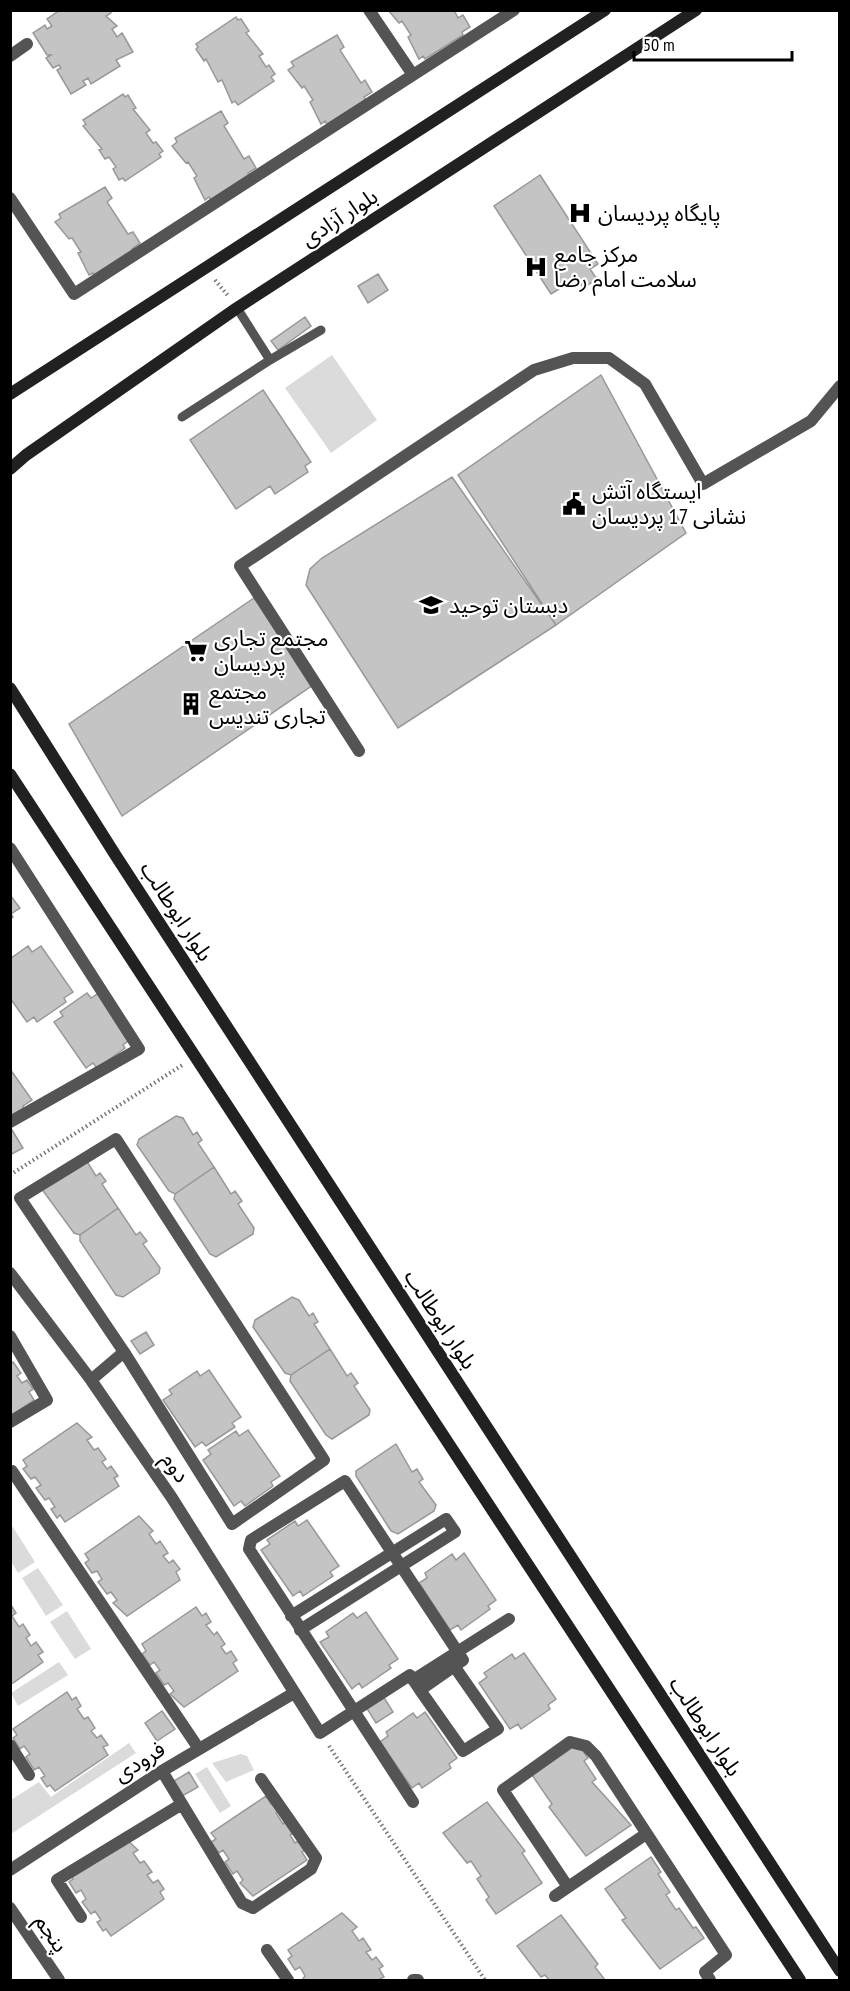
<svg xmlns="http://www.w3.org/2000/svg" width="850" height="1991" font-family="'PT Sans Narrow','Noto Sans Arabic',sans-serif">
  <rect width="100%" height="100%" fill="#fff"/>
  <path fill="#dbdbdb" d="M332 355 377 420 331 453 285 388Z
    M11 1524 35 1562 18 1573 11 1561Z
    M38 1568 63 1605 46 1616 22 1578Z
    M67 1611 91 1649 75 1659 50 1622Z
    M59 1662 68 1675 18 1706 11 1693Z
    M129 1743 136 1753 11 1834V1800L39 1782 51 1797Z
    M241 1754 247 1756 254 1770 226 1782 212 1763Z
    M207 1767 231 1806 220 1813 195 1774Z"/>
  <path fill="#c4c4c4" stroke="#989898" stroke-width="1.5" d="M60 10H110L111 13 106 16 117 26 112 29 117 37 122 33 133 52 116 60 120 66 91 84 88 78 83 81 86 85 71 94 57 70 61 68 59 65 53 68 46 58 51 55H47L33 33 45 25 47 29 52 26 47 19Z
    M388 10H454L458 18 463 15 470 27 462 32 463 35 425 59 423 56 419 59 408 37 411 35 402 21 399 23Z
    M236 17 238 20 241 19 249 31 246 33 263 54 259 56 266 67 269 65 275 74 271 77 274 81 238 105 235 101 232 103 222 80 218 82 206 59 204 61 196 49 198 47 196 44Z
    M337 35 344 47 340 50 361 83 365 80 372 92 364 97 366 100 327 124 325 121 321 124 310 102 313 100 304 86 302 88 288 70 294 66 291 62Z
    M123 94 125 97 128 95 136 108 133 109 150 130 146 133 153 143 156 142 163 151 159 154 161 157 125 181 123 178 119 180 113 169 116 167 109 157 105 159 99 150 102 149 83 126 86 124 83 120Z
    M221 111 228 123 224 126 244 159 249 156 256 168 248 173 249 176 211 200 209 197 205 200 194 178 197 176 188 162 186 163 172 146 177 142 175 138Z
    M540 175 598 264 590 269 597 279 583 288 577 278 551 294 494 206Z
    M105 187 112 198 107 202 128 234 133 232 140 243 132 249 133 251 95 276 93 273 89 275 78 253 81 252 72 238 69 239 55 222 61 218 59 214Z
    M378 274 388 290 368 303 358 286Z
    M305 317 311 326 278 350 271 341Z
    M601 375 686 533 556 625 458 475Z
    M263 390 311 462 305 466 308 472 275 494 270 486 236 509 190 440Z
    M452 477 556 625 398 728 306 585 310 569 322 558Z
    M254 598 313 685 122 816 69 724Z
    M10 895 20 908 11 914 13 917 10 919Z
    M28 946 32 952 41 946 73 992 64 998 66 1002 37 1022 34 1017 27 1022 10 998V959Z
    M100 992 132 1038 123 1045 125 1048 97 1068 93 1063 86 1068 54 1022 63 1016 60 1012 87 993 91 998Z
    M10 1069 32 1100 23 1106 25 1110 10 1120Z
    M176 1116 183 1118 193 1135 197 1132 202 1140 198 1143 214 1167 175 1194 169 1191 137 1145 139 1139Z
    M12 1130 23 1148 10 1155V1131Z
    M86 1160 96 1176 100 1173 106 1181 102 1184 118 1208 80 1235 74 1233 41 1188Z
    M214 1167 231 1194 235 1191 242 1201 238 1204 254 1228 253 1234 216 1257 210 1254 174 1199 175 1194Z
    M118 1208 136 1235 140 1232 147 1241 143 1244 160 1268 159 1273 123 1297 116 1295 80 1241V1235Z
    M292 1297 299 1300 309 1316 313 1313 318 1322 314 1324 330 1349 291 1375 285 1373 253 1327 255 1320Z
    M146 1332 154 1345 140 1354 131 1341Z
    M330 1349 347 1376 351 1373 358 1383 354 1386 370 1410 369 1415 332 1439 326 1435 290 1381 291 1375Z
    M13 1362 21 1373 17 1376 22 1383 27 1380 33 1389 29 1392 34 1400 10 1416V1364Z
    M209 1370 241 1417 232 1423 235 1427 206 1446 202 1442 195 1447 163 1400 172 1394 169 1390 197 1371 200 1376Z
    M77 1423 92 1437 87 1440 94 1450 98 1448 106 1459 102 1462 107 1469 111 1466 118 1476 114 1478 119 1486 65 1522 60 1515 57 1518 51 1509 55 1507 49 1498 45 1500 36 1488 41 1485 35 1477 31 1479 23 1469 27 1466 23 1460Z
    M248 1430 280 1476 271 1482 273 1486 245 1506 241 1501 234 1506 203 1460 211 1454 208 1450 236 1431 239 1436Z
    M396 1444 412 1472 417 1469 423 1479 419 1482 436 1505 434 1511 398 1534 391 1531 356 1476V1471Z
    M139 1516 153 1531 149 1534 156 1544 160 1541 168 1553 163 1556 169 1563 173 1560 180 1569 176 1572 180 1580 127 1616 113 1603 117 1600 111 1592 107 1594 98 1582 102 1579 97 1571 92 1573 85 1563 89 1560 85 1554Z
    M307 1520 339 1566 330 1572 333 1576 303 1596 300 1591 293 1596 261 1550 270 1544 267 1540 295 1521 298 1526Z
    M464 1553 496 1600 488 1606 490 1609 461 1630 458 1625 450 1630 419 1583 427 1578 425 1573 452 1554 456 1560Z
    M11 1605 16 1613 12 1616 19 1627 23 1624 30 1635 26 1638 31 1646 36 1642 43 1652 38 1655 43 1662 10 1685Z
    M196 1607 202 1616 206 1613 211 1622 206 1625 214 1635 217 1632 225 1644 221 1647 226 1654 231 1651 237 1660 233 1663 238 1671 184 1707 170 1694 174 1691 168 1683 164 1685 156 1673 160 1670 154 1662 150 1665 142 1654 146 1651 142 1644Z
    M366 1612 398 1659 389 1665 391 1668 362 1688 359 1683 352 1689 320 1642 329 1637 326 1632 353 1613 357 1618Z
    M524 1653 556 1699 548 1705 550 1709 521 1729 518 1724 510 1729 479 1683 487 1677 484 1673 512 1654 515 1659Z
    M67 1692 72 1700 76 1697 81 1706 77 1709 84 1719 88 1717 95 1728 91 1731 97 1738 101 1735 108 1745 103 1747 108 1755 55 1791 50 1785 47 1787 41 1778 45 1776 39 1767 34 1770 26 1757 30 1754 24 1746 20 1749 13 1738 17 1735 13 1729Z
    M383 1696 393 1712 376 1723 366 1707Z
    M162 1711 175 1729 157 1741 145 1723Z
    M425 1712 457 1758 449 1764 451 1768 422 1788 419 1783 412 1788 380 1742 388 1736 386 1732 413 1713 417 1718Z
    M578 1744 588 1758 584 1761 596 1779 592 1782 631 1825 586 1856 549 1807 552 1804 532 1775Z
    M189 1772 198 1787 177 1799 169 1784Z
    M266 1796 271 1804 275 1802 280 1810 276 1813 283 1824 286 1821 294 1833 290 1835 295 1843 300 1840 306 1849 302 1852 307 1860 253 1896 240 1883 243 1880 237 1871 233 1874 225 1862 229 1859 223 1850 219 1853 211 1842 216 1839 211 1833Z
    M487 1802 525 1851 522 1853 542 1883 496 1914 486 1900 489 1897 477 1879 481 1876 471 1861 467 1863 443 1833Z
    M123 1836 138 1850 133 1853 140 1863 144 1861 152 1872 147 1875 153 1883 158 1880 164 1889 160 1892 164 1899 111 1936 106 1929 103 1931 97 1922 101 1920 95 1911 91 1914 82 1902 86 1899 81 1890 76 1893 69 1882 73 1879 69 1873Z
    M651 1857 661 1872 658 1874 670 1892 666 1895 676 1910 679 1908 693 1928 696 1927 704 1938 660 1969 622 1920 626 1918 605 1889Z
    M342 1913 357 1927 352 1931 359 1941 363 1938 371 1950 366 1952 372 1960 376 1957 383 1966 379 1969 384 1977 378 1980H302L305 1976 300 1967 295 1970 288 1959 292 1956 288 1950Z
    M561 1915 598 1964 595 1967 605 1980H549L545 1975 541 1977 517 1946Z"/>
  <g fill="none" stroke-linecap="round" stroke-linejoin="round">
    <path stroke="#767676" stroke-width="4" stroke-dasharray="1.5 3" stroke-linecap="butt" d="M215 280 229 297
      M10 1175 184 1064
      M329 1746 485 1980"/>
    <path stroke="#545454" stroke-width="9" d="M237 308 270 360 321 330
      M182 417 270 360"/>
    <path stroke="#545454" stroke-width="12" d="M369 10 413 75 514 10
      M10 56 27 44
      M10 198 74 294 413 75
      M359 751 240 566 534 370 573 358H609L645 384 703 484 811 421 840 386
      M10 848 139 1049 10 1122
      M116 1139 324 1460 232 1524 124 1352 20 1198Z
      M10 1273 91 1380 172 1498 320 1733 410 1675 420 1690 463 1660 345 1481 251 1540 249 1549 413 1802
      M10 1336 47 1400 10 1422
      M91 1380 124 1352
      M12 1471 199 1749
      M291 1616 446 1519 455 1532 300 1630
      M413 1680 509 1619
      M420 1690 463 1751 498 1729 454 1666
      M10 1745 29 1775
      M162 1771 242 1903 253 1908 311 1869 316 1858 261 1779
      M10 1870 162 1771 294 1693
      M568 1887 503 1790 570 1742 586 1746 596 1756 726 1955 705 1972 710 1980
      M555 1896 646 1834
      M81 1917 57 1880 182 1804
      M267 1950 288 1980
      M413 1980H418"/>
    <path stroke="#545454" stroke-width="12" d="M10 1908 59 1980"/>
    <path stroke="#212121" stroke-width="12" d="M10 394 605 10
      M10 469 26 455 237 308 696 10
      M10 688 116 856 840 1971
      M10 774 800 1980"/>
  </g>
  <defs>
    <g id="hospital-bare" transform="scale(1.8)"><path d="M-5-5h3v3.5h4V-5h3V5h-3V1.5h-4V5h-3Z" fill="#000" stroke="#fff" stroke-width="2.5" paint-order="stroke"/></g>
    <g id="civic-bare" transform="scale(1.8)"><path d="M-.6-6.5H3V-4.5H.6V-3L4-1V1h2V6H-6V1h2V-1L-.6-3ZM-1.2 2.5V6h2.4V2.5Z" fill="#000" stroke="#fff" stroke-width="2.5" paint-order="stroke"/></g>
    <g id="school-bare" transform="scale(1.8)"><path d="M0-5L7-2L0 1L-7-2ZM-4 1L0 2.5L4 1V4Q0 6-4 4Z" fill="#000" stroke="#fff" stroke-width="2.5" paint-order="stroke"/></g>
    <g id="supermarket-bare" transform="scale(1.8)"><path d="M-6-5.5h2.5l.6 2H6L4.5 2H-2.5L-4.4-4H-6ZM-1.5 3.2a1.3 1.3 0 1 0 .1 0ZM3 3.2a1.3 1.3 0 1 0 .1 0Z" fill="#000" stroke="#fff" stroke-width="2.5" paint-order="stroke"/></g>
    <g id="building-bare" transform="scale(1.8)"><path d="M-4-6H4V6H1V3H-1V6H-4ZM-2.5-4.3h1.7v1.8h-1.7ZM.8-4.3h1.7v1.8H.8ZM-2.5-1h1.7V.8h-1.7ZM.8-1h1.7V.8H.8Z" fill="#000" stroke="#fff" stroke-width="2.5" paint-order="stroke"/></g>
  </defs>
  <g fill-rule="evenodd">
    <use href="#hospital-bare" x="580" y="213"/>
    <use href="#hospital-bare" x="536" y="267"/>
    <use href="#civic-bare" x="574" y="504"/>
    <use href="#school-bare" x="431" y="605"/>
    <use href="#supermarket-bare" x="196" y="651"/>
    <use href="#building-bare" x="191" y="704"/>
  </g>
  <g text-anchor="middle" stroke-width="4.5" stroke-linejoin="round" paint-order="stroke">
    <g font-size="22" fill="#000" stroke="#fff" text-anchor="start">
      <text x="598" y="221">پایگاه پردیسان</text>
      <text x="554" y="262">مرکز جامع<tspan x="554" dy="25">سلامت امام رضا</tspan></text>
      <text x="592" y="499">ایستگاه آتش<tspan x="592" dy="25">نشانی 17 پردیسان</tspan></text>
      <text x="449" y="613">دبستان توحید</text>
      <text x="214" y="646">مجتمع تجاری<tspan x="214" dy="25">پردیسان</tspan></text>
      <text x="209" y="699">مجتمع<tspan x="209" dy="25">تجاری تندیس</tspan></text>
    </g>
    <g font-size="22" fill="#000" stroke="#fff">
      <text transform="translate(339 217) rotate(-33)" y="8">بلوار آزادی</text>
      <text transform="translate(177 911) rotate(57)" y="8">بلوار ابوطالب</text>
      <text transform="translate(441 1319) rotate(57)" y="8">بلوار ابوطالب</text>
      <text transform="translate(176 1467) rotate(55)" y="8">دوم</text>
      <text transform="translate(706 1726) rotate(57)" y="8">بلوار ابوطالب</text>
      <text transform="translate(139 1761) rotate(-32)" y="8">فرودی</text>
      <text transform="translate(52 1933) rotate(56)" y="8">پنجم</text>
    </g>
  </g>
  <rect width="850" height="1991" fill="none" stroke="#000000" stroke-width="24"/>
  <path d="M634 51v9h158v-9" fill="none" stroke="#000000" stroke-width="3"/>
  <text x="643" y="51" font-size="18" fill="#000000" stroke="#ffffff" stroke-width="4.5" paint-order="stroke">50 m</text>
</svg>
